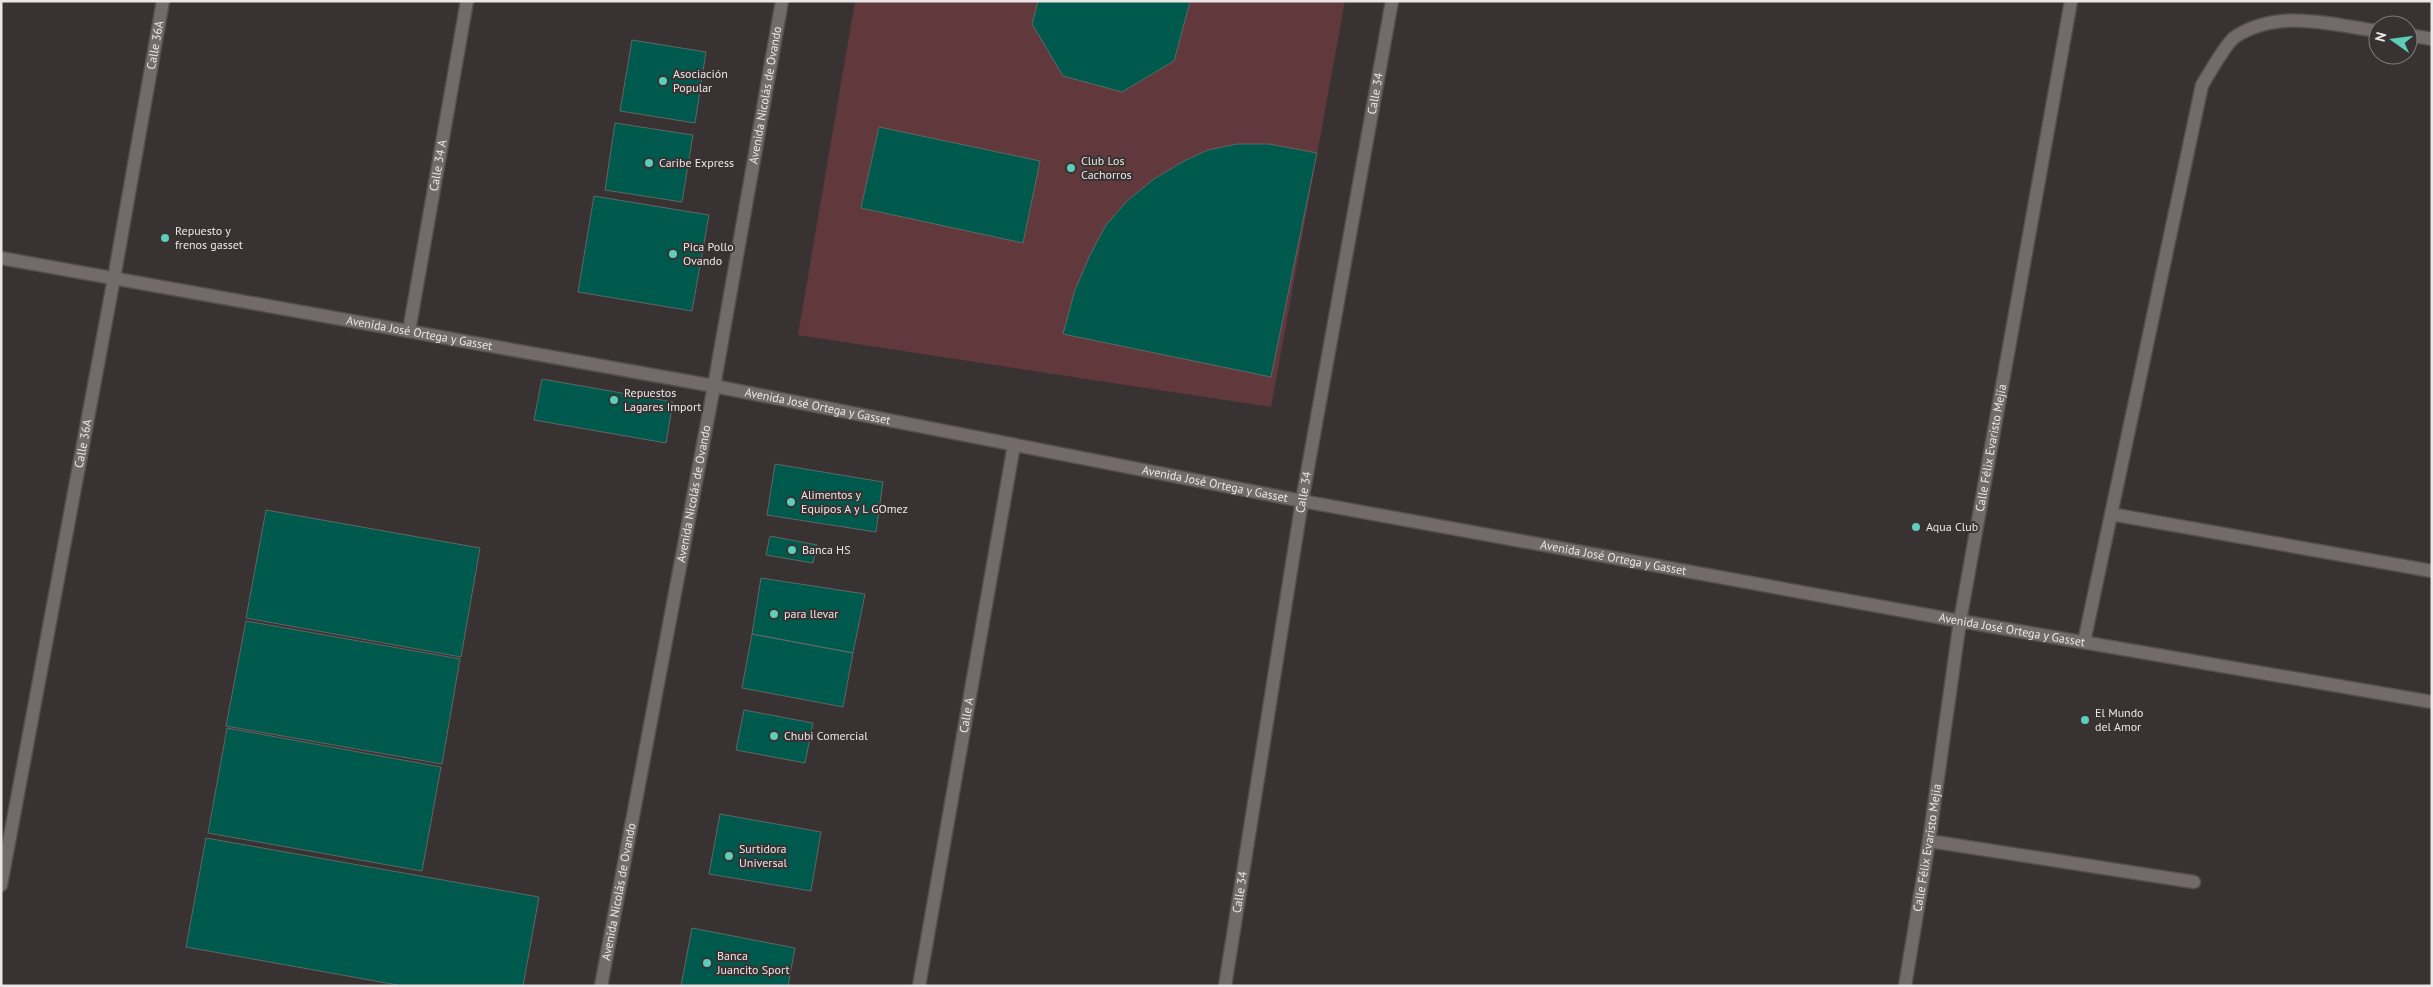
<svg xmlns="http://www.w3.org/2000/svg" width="2433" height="987" font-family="'PT Sans',sans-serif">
  <rect width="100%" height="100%" fill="#393232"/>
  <path fill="#61393d" d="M855 1H1345L1271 407 798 335Z"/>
  <path fill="#00594d" stroke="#5f6765" d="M1038 1H1189L1190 2 1174 61 1122 92 1063 76 1032 24Z
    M632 40 706 52 695 123 620 111Z
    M615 123 693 135 682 202 605 190Z
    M879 127 1040 161 1023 243 861 208Z
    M1237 144H1269L1317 153 1271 377 1063 334 1075 290 1090 255 1106 225 1127 201 1154 179 1184 161 1208 150Z
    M594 196 709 215 692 311 578 292Z
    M542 379 673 402 666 443 534 420Z
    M775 464 883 482 876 532 767 515Z
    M266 510 480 548 461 657 246 618Z
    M770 536 817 545 813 563 766 555Z
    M761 578 865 594 853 653 752 634Z
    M246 621 460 659 442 764 226 726Z
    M752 634 853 653 843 707 742 688Z
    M744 710 813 723 805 763 736 750Z
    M227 728 441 767 422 871 208 833Z
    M720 814 821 832 811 891 709 874Z
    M206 838 539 897 523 986H403L186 947Z
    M692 928 795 948 788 986H681Z"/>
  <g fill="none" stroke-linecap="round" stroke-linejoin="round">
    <g stroke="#554e4f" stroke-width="15">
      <path id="lane" d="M2408 35 2432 39
        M2111 514 2432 571
        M2084 642 2202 85C2209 74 2226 43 2235 37 2278 8 2331 25 2378 31
        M1929 841 2194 882"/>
    </g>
    <g stroke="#554e4f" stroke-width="15">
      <g id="street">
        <path id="s1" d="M409 331 467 1"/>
        <path id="s2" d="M1 885 114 278 163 1"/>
        <path id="s3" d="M919 986 1014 445"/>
        <path id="s4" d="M1225 986 1302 501 1392 1"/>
        <path id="s5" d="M1905 986 1929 841 1960 621 2071 1"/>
      </g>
    </g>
    <g stroke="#554e4f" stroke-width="15">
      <g id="secondary">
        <path id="s6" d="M1 258 714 386 1302 501 1960 621 2432 702"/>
        <path id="s7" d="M601 986 714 386 782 1"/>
      </g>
    </g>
    <use href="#lane" stroke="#736b6b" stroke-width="12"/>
    <use href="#street" stroke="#736b6b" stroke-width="12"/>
    <use href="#secondary" stroke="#736b6b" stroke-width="12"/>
  </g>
  <g fill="#5dceb9" stroke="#393232" stroke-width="2">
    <circle cx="663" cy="81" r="5"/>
    <circle cx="649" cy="163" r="5"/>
    <circle cx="1071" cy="168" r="5"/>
    <circle cx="165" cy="238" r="5"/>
    <circle cx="673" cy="254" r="5"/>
    <circle cx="614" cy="400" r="5"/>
    <circle cx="791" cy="502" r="5"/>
    <circle cx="1916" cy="527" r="5"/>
    <circle cx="792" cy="550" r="5"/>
    <circle cx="774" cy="614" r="5"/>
    <circle cx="2085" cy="720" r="5"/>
    <circle cx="774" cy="736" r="5"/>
    <circle cx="729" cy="856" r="5"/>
    <circle cx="707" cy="963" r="5"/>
  </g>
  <g text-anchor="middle" stroke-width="4" stroke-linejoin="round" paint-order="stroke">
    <g font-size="12" fill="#ebe6e7" stroke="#393232">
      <text dy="4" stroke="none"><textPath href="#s2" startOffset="854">Calle 36A</textPath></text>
      <text dy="4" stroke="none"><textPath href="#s4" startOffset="905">Calle 34</textPath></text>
      <text dy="4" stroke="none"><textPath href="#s7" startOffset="906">Avenida Nicolás de Ovando</textPath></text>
      <text dy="4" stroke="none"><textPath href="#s1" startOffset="168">Calle 34 A</textPath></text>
      <text dy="4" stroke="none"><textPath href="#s6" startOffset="425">Avenida José Ortega y Gasset</textPath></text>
      <text dy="4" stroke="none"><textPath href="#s6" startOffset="830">Avenida José Ortega y Gasset</textPath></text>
      <text dy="4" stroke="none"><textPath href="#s2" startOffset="449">Calle 36A</textPath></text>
      <text dy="4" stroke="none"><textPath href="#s5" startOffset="545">Calle Félix Evaristo Mejía</textPath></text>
      <text dy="4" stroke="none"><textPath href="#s6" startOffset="1235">Avenida José Ortega y Gasset</textPath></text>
      <text dy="4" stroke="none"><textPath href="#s4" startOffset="500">Calle 34</textPath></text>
      <text dy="4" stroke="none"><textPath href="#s7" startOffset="501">Avenida Nicolás de Ovando</textPath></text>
      <text dy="4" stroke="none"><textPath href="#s6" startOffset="1640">Avenida José Ortega y Gasset</textPath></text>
      <text dy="4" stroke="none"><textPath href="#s6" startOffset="2045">Avenida José Ortega y Gasset</textPath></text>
      <text dy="4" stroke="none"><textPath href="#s3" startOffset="275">Calle A</textPath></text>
      <text dy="4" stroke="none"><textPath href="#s5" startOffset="140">Calle Félix Evaristo Mejía</textPath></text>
      <text dy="4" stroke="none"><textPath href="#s7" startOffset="96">Avenida Nicolás de Ovando</textPath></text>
      <text dy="4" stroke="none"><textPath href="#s4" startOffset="95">Calle 34</textPath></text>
    </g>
    <g font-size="12" fill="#ebe6e7" stroke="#393232" text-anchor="start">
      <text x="673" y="78">Asociación<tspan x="673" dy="14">Popular</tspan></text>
      <text x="1081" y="165">Club Los<tspan x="1081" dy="14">Cachorros</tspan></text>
      <text x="659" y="167">Caribe Express</text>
      <text x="175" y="235">Repuesto y<tspan x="175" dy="14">frenos gasset</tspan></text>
      <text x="683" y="251">Pica Pollo<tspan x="683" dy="14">Ovando</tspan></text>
      <text x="624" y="397">Repuestos<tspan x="624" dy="14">Lagares Import</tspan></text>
      <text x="801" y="499">Alimentos y<tspan x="801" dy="14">Equipos A y L GOmez</tspan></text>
      <text x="1926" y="531">Aqua Club</text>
      <text x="802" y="554">Banca HS</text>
      <text x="784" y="618">para llevar</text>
      <text x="2095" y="717">El Mundo<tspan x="2095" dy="14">del Amor</tspan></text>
      <text x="784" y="740">Chubi Comercial</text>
      <text x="739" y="853">Surtidora<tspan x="739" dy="14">Universal</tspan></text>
      <text x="717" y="960">Banca<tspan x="717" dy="14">Juancito Sport</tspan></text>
    </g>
  </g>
  <rect width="2433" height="987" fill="none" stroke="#ebe6e7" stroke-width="5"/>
  <g transform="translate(2393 40) rotate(284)"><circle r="24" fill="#393232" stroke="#807a7a"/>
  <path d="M0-4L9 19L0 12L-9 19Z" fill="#5dceb9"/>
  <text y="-8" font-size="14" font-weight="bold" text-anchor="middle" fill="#ebe6e7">N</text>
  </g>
</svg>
